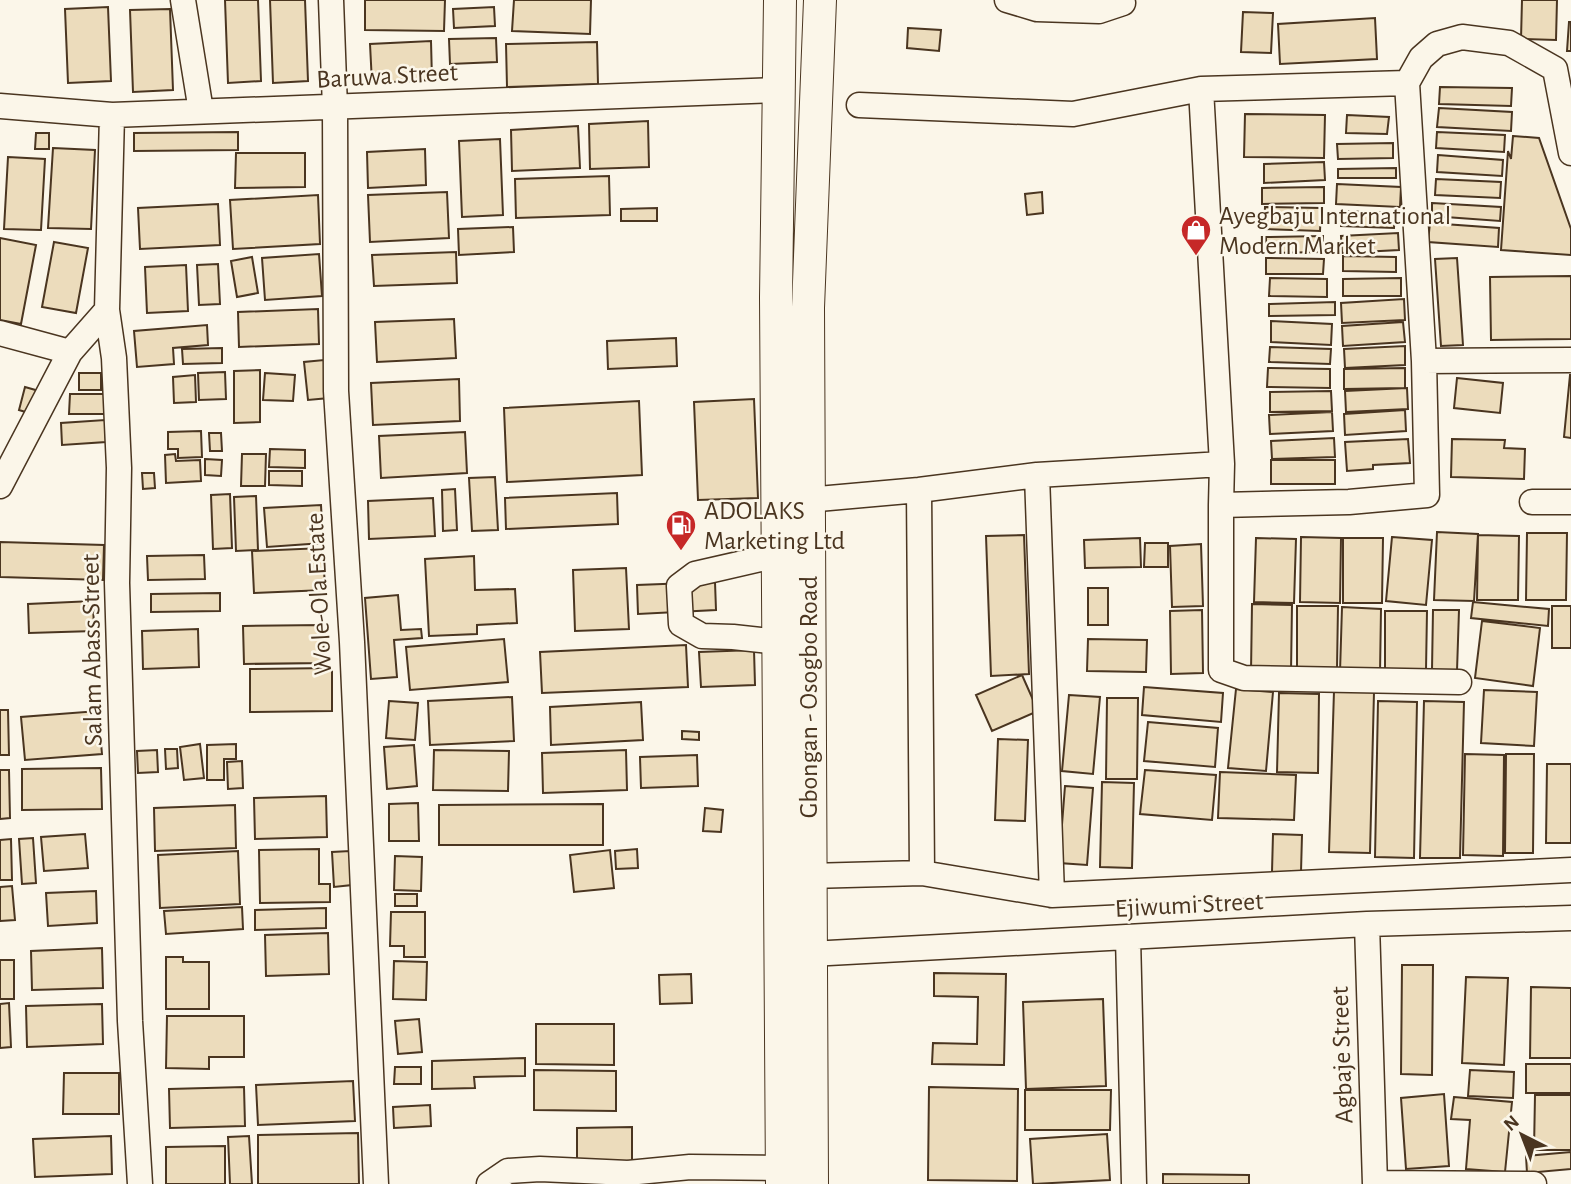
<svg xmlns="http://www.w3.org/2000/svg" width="1571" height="1184" font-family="'Alegreya Sans',sans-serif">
  <rect width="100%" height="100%" fill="#fbf6e9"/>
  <path fill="#ecdcbc" stroke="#4a3520" stroke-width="2" d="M225 0H258L261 81 228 83Z
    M270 0H305L308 81 273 83Z
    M365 0H445L444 31 365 30Z
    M514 0H591L590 34 512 31Z
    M1522 0H1557L1556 40 1521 39Z
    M108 7 111 81 68 83 65 9Z
    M494 7 495 26 454 28 453 9Z
    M170 9 173 90 133 92 130 10Z
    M1243 12 1273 13 1271 53 1241 52Z
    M1375 18 1377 59 1280 64 1278 24Z
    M1569 22H1571V51H1567Z
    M908 28 941 30 939 51 907 48Z
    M496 38 497 62 450 64 449 39Z
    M431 41 432 80 372 83 370 44Z
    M597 42 598 84 507 87 506 44Z
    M1440 87 1512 88 1511 106 1439 104Z
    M1439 108 1512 112 1511 131 1437 127Z
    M1245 114 1325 115 1324 158 1244 157Z
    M1347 115 1389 117 1387 134 1346 133Z
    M648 121 649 167 590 169 589 124Z
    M578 126 580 168 512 171 511 130Z
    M238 132V150L134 151V133Z
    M1437 132 1505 135 1504 152 1436 148Z
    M36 133H49V149H35Z
    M1513 136 1539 138 1571 229V255L1501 250 1508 151 1511 159Z
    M500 139 503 215 462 217 459 141Z
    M1393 143V158L1338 159 1337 144Z
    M53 148 95 150 91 229 48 228Z
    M425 149 426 185 368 188 367 152Z
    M236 153H305V187L235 188Z
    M1438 155 1503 160 1502 176 1437 172Z
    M8 157 45 159 41 230 4 229Z
    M1324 162 1325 180 1264 183V164Z
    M1396 168V178H1338V169Z
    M609 176 610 215 516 218 515 179Z
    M1436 179 1501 182 1500 198 1435 195Z
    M1337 184 1401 187 1400 207 1336 204Z
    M1324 187V203L1262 204V188Z
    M447 192 449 238 370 242 368 195Z
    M1042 192 1043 213 1027 215 1025 194Z
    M318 195 320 244 233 249 230 200Z
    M1432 203 1501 207 1500 221 1432 216Z
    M218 204 220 245 140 249 138 208Z
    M1265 207 1321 208 1320 231 1264 229Z
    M657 208V221H621V209Z
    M1341 211 1395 213 1394 228 1341 226Z
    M1430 223 1499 228 1498 247 1428 242Z
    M513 227 514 252 459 255 458 229Z
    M1398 233 1399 250 1342 253 1341 236Z
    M1323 236V252L1266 253V237Z
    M0 238 36 245 21 324 0 320Z
    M54 242 88 248 76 313 42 307Z
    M456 252 457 283 374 286 372 255Z
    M319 254 322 296 265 300 262 258Z
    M1343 256 1396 257V272L1343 271Z
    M252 257 258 293 237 297 231 261Z
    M1266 258 1324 259 1323 274H1266Z
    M1457 258 1463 345 1441 346 1435 259Z
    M218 264 220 304 199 305 197 265Z
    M186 265 188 311 147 313 145 267Z
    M1571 276V339L1491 340 1490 277Z
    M1270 278 1327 279V297L1269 296Z
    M1401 278V296H1343V279Z
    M1404 299 1405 320 1342 323 1341 303Z
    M1335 302V315L1269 316V304Z
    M318 309 319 344 239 347 238 312Z
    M454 319 456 358 377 362 375 322Z
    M1271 321 1332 324 1331 345 1271 342Z
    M1403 322 1405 342 1343 346 1342 326Z
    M207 325 208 345 173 348 174 364 137 367 134 331Z
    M676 338 677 366 608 369 607 341Z
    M1405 346V365L1345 368 1344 349Z
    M1270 347 1331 349 1330 364 1269 362Z
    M222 348V363L183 364 182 349Z
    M324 360 329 398 308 400 304 362Z
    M1268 368 1330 369V388L1267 387Z
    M1405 368V388L1344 389V369Z
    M260 370V422L234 423V371Z
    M225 372 226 399 199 400 198 373Z
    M79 373H101V390H79Z
    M265 373 295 375 293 401 263 400Z
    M195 375 196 402 174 403 173 377Z
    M1570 375H1571V438L1564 437Z
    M1457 378 1503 383 1500 413 1454 408Z
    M459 379 460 421 373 425 371 383Z
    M25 387 39 391 32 414 19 410Z
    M1407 388 1408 409 1346 412 1345 391Z
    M1331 391 1332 411 1270 412V392Z
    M70 394H105V414H69Z
    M754 399 758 498 698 500 694 402Z
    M639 401 642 475 507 482 504 408Z
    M1405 410 1406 431 1345 435 1344 414Z
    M1332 412 1333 431 1270 434 1269 415Z
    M105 420 106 442 62 445 61 423Z
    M201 431 202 457 178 458V449H168V432Z
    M465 432 467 473 381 478 379 436Z
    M209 433H221L222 451H210Z
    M1334 438 1335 457 1272 459 1271 441Z
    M1408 439 1410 463 1373 465V469L1347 471 1345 442Z
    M1452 439 1505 440 1504 448 1525 449 1524 479 1451 477Z
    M270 449 305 450V468L269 467Z
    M175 454 176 461 200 460 201 481 166 483 165 455Z
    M242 454H266L265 486H241Z
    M205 459 222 460 221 476 205 475Z
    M1271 460H1335V484H1271Z
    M269 471H302V486L269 485Z
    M142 473H154L155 488 143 489Z
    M495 477 498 530 472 531 469 478Z
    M455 489 457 530 443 531 442 490Z
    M617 493 618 524 506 529 505 498Z
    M230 494 232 548 213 549 211 495Z
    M256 496 258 550 236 551 234 497Z
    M433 498 435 536 369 539 368 501Z
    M321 505 323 543 267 547 264 508Z
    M1437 532 1478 534 1474 601 1434 600Z
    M1527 533H1567L1566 600H1526Z
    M1024 535 1029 674 991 676 986 536Z
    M1478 535 1519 536 1518 600H1477Z
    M1301 537 1341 538 1340 603 1300 602Z
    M1392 537 1432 540 1426 605 1386 601Z
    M1140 538 1141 567 1085 568 1084 540Z
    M1256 538 1296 539 1294 603 1254 602Z
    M1343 538H1383L1382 603H1343Z
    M0 542 104 545 103 580 0 577Z
    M1145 543H1168V567H1144Z
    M1201 544 1203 606 1172 607 1170 546Z
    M323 548 325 590 254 593 252 551Z
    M204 555 205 579 148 580 147 556Z
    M474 556 475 590 515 589 517 623 477 625V634L429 636 425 559Z
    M626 568 629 629 575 631 573 570Z
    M715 582 716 610 638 614 637 585Z
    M1088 588H1108V625H1088Z
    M220 593V611L151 612V594Z
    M398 595 401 630 421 629 422 638 394 640 397 677 371 679 365 598Z
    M93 601 94 631 29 633 28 604Z
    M1473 602 1549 609 1548 626 1471 618Z
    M1252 604 1292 605 1291 672H1251Z
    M1297 606H1338L1337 669H1297Z
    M1552 606H1571V648H1552Z
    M1342 607 1381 609 1380 673 1340 672Z
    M1202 610 1203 673 1171 674 1170 611Z
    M1433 610H1459L1457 671 1432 670Z
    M1385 611H1427L1426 670H1385Z
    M1482 621 1540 628 1533 686 1475 678Z
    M323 625 324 663 244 664 243 626Z
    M198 629 199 667 143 669 142 631Z
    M504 639 508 682 410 690 406 647Z
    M1088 639 1147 640 1146 672 1087 671Z
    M686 645 688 687 542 693 540 652Z
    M754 650 755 685 701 687 699 652Z
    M332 668V711L250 712V669Z
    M1022 675 1038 711 992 731 976 695Z
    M1144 687 1223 693 1221 722 1142 715Z
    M1236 689 1273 692 1266 771 1228 768Z
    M1484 690 1537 692 1534 746 1481 743Z
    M1334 691 1374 692 1370 853 1329 852Z
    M1279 693 1319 694 1318 773 1277 772Z
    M1069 695 1100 697 1093 774 1062 771Z
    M512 697 514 741 430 745 428 701Z
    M1107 698H1138L1137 779H1106Z
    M389 701 418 703 415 740 386 738Z
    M1378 701 1417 702 1414 858 1375 857Z
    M1424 701 1464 702 1460 858H1420Z
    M641 702 643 740 551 745 550 707Z
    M0 710H8L9 755H0Z
    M98 711 102 754 25 760 21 717Z
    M1148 722 1218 728 1215 767 1144 761Z
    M682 731 699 732V740L682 739Z
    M998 739 1028 740 1025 821 995 820Z
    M200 744 204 778 184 780 180 747Z
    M236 744V759H224V780H207V745Z
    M414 745 417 786 387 789 384 747Z
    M165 749H177L178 768 166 769Z
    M157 750 158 772 138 773 137 751Z
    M434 750 509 751 508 791 433 790Z
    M626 750 627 790 543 793 542 753Z
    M1465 754 1504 755 1503 856 1463 855Z
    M1506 754H1534L1533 853H1505Z
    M697 755 698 786 641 788 640 757Z
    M242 761 243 788 228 789 227 762Z
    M1547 764H1571V843H1546Z
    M101 768 102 809 22 810V769Z
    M0 770H9L10 818 0 819Z
    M1145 770 1216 775 1212 820 1140 814Z
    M1220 772 1296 775 1294 820 1218 818Z
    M1102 782 1134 783 1132 868 1100 867Z
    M1065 786 1093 788 1087 865 1059 863Z
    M326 796 327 837 255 839 254 798Z
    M418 803 419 841H389V804Z
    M603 804V845H439V805Z
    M235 805 236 848 155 851 154 808Z
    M705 808 723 810 721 832 703 831Z
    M85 834 88 868 44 871 41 837Z
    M1273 834 1302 835 1301 872H1272Z
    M33 838 36 883 22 884 19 839Z
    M11 839 12 880H0V840Z
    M319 849V884H330V902L260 903 259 850Z
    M637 849 638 868 616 869 615 851Z
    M610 850 614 888 574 892 570 855Z
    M238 851 240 904 160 908 158 855Z
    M350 851 352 885 334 887 332 852Z
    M395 856 422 857 421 891 394 890Z
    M12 886 15 920 0 921V887Z
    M96 891 97 923 48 926 46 893Z
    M395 894H417V906H395Z
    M242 907 243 929 166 934 164 911Z
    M326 908V928L255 930V910Z
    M391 912H425V957H404V946H390Z
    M328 933 329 974 266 976 265 935Z
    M102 948 103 988 32 990 31 951Z
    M166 957H183V962H209V1009H166Z
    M0 960H14V999H0Z
    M394 961 427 962 426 1000 393 999Z
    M1402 965H1433L1432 1075 1401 1074Z
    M934 973 1006 974 1004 1065 932 1064 933 1043 977 1044 978 997 934 996Z
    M691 974 692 1003 660 1004 659 975Z
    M1466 977 1508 978 1504 1065 1462 1063Z
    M1531 987 1571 988V1058H1530Z
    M1103 999 1106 1086 1026 1089 1023 1002Z
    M9 1003 11 1047 0 1048V1004Z
    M102 1004 103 1044 27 1047 26 1006Z
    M167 1016H244V1057H209V1069L166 1068Z
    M419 1019 422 1052 398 1054 395 1021Z
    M536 1024H614V1065L536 1064Z
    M525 1058V1076L474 1077 475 1088 432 1089V1061Z
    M1526 1064H1571V1093H1526Z
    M395 1067H421V1084H394Z
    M534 1070 616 1071V1111L534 1110Z
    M1470 1070 1514 1072 1513 1098 1468 1096Z
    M64 1073H119V1114H63Z
    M353 1081 355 1121 258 1125 256 1085Z
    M244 1087 245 1126 170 1128 169 1089Z
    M929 1087 1018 1089 1017 1181 928 1180Z
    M1025 1090H1111L1110 1130H1025Z
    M1444 1094 1449 1166 1406 1169 1401 1098Z
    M1535 1095H1571V1150H1534Z
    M1454 1097 1512 1102 1505 1172 1466 1169 1470 1120 1451 1119Z
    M430 1105 431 1126 394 1128 393 1107Z
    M632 1127V1164H577V1128Z
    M358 1133 359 1184H258V1135Z
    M1107 1134 1110 1180 1033 1184 1030 1139Z
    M111 1136 112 1174 35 1177 33 1139Z
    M249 1136 252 1184H230L228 1137Z
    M225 1146V1184H166V1147Z
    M1571 1152V1169L1527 1173 1526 1156Z
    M1163 1174 1249 1175V1184H1163Z"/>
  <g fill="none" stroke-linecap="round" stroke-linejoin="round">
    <g stroke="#4a3520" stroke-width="27">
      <path id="minor" d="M183 0 201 111
        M331 0 335 108 336 391 352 642 376 1184
        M1007 0 1037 9 1099 11 1123 3
        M1201 89 1407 83
        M859 105 1073 114 1201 89 1222 464
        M0 106 112 115 778 90
        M112 115 107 310 114 358 119 468 117 583 130 1021 140 1184
        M0 333 70 352
        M1424 361 1571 360
        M1037 475 1052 895
        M0 486 70 352 107 310
        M919 490 922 873
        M807 500 919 490 1037 475 1222 464 1221 505 1349 502 1427 495 1424 361 1407 83 1421 58 1437 44 1462 37 1509 43 1555 69 1571 153
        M1532 502H1571
        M1221 505V670L1244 678 1459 682
        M778 555 695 574 679 586 681 624 702 636 733 637 778 642
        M809 876 922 873 1052 895 1571 870
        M1367 924 1375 1184
        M1128 937 1134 1184
        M810 954 1367 924 1571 918
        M1375 1183 1534 1184
        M489 1184 508 1171 540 1169 628 1173 690 1167 782 1168"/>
    </g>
    <g stroke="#4a3520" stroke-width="34">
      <path id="major" d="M780 0 776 298 782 1184
        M812 1184 808 308 820 0"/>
    </g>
    <use href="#minor" stroke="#fbf6e9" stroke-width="24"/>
    <use href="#major" stroke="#fbf6e9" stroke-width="32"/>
  </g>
  <defs>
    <g id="shop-pin" transform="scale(1.575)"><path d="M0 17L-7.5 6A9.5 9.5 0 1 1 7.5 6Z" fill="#c62828" stroke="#fbf6e9"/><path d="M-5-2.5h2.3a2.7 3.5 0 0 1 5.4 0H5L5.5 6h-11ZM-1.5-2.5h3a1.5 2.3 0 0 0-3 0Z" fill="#fff"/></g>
    <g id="fuel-pin" transform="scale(1.575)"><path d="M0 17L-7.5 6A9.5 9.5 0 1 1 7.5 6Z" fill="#c62828" stroke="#fbf6e9"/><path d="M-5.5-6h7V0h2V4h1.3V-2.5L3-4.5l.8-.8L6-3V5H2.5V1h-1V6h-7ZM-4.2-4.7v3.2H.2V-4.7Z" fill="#fff"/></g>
  </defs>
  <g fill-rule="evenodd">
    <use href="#shop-pin" x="1196" y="230"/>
    <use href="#fuel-pin" x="681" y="525"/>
  </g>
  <g text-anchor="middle" stroke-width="5" stroke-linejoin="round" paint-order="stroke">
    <g font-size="26" fill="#4a3520" stroke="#fbf6e9">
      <text transform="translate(387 75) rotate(-3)" y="9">Baruwa Street</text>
      <text transform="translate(318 594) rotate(-93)" y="9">Wole-Ola Estate</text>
      <text transform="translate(91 650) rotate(-91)" y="9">Salam Abass Street</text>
      <text transform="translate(808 697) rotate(-90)" y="9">Gbongan - Osogbo Road</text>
      <text transform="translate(1189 904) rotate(-3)" y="9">Ejiwumi Street</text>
      <text transform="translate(1341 1055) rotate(-92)" y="9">Agbaje Street</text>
    </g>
    <g font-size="26" fill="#4a3520" stroke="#fbf6e9" text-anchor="start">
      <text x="1219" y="224">Ayegbaju International<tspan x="1219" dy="30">Modern Market</tspan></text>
      <text x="704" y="519">ADOLAKS<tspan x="704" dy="30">Marketing Ltd</tspan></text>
    </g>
  </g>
  <g transform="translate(1522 1135) rotate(318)" stroke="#fbf6e9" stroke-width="5" paint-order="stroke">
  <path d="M0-5L12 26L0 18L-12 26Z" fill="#4a3520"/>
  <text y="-10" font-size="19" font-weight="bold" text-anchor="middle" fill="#4a3520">N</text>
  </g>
</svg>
